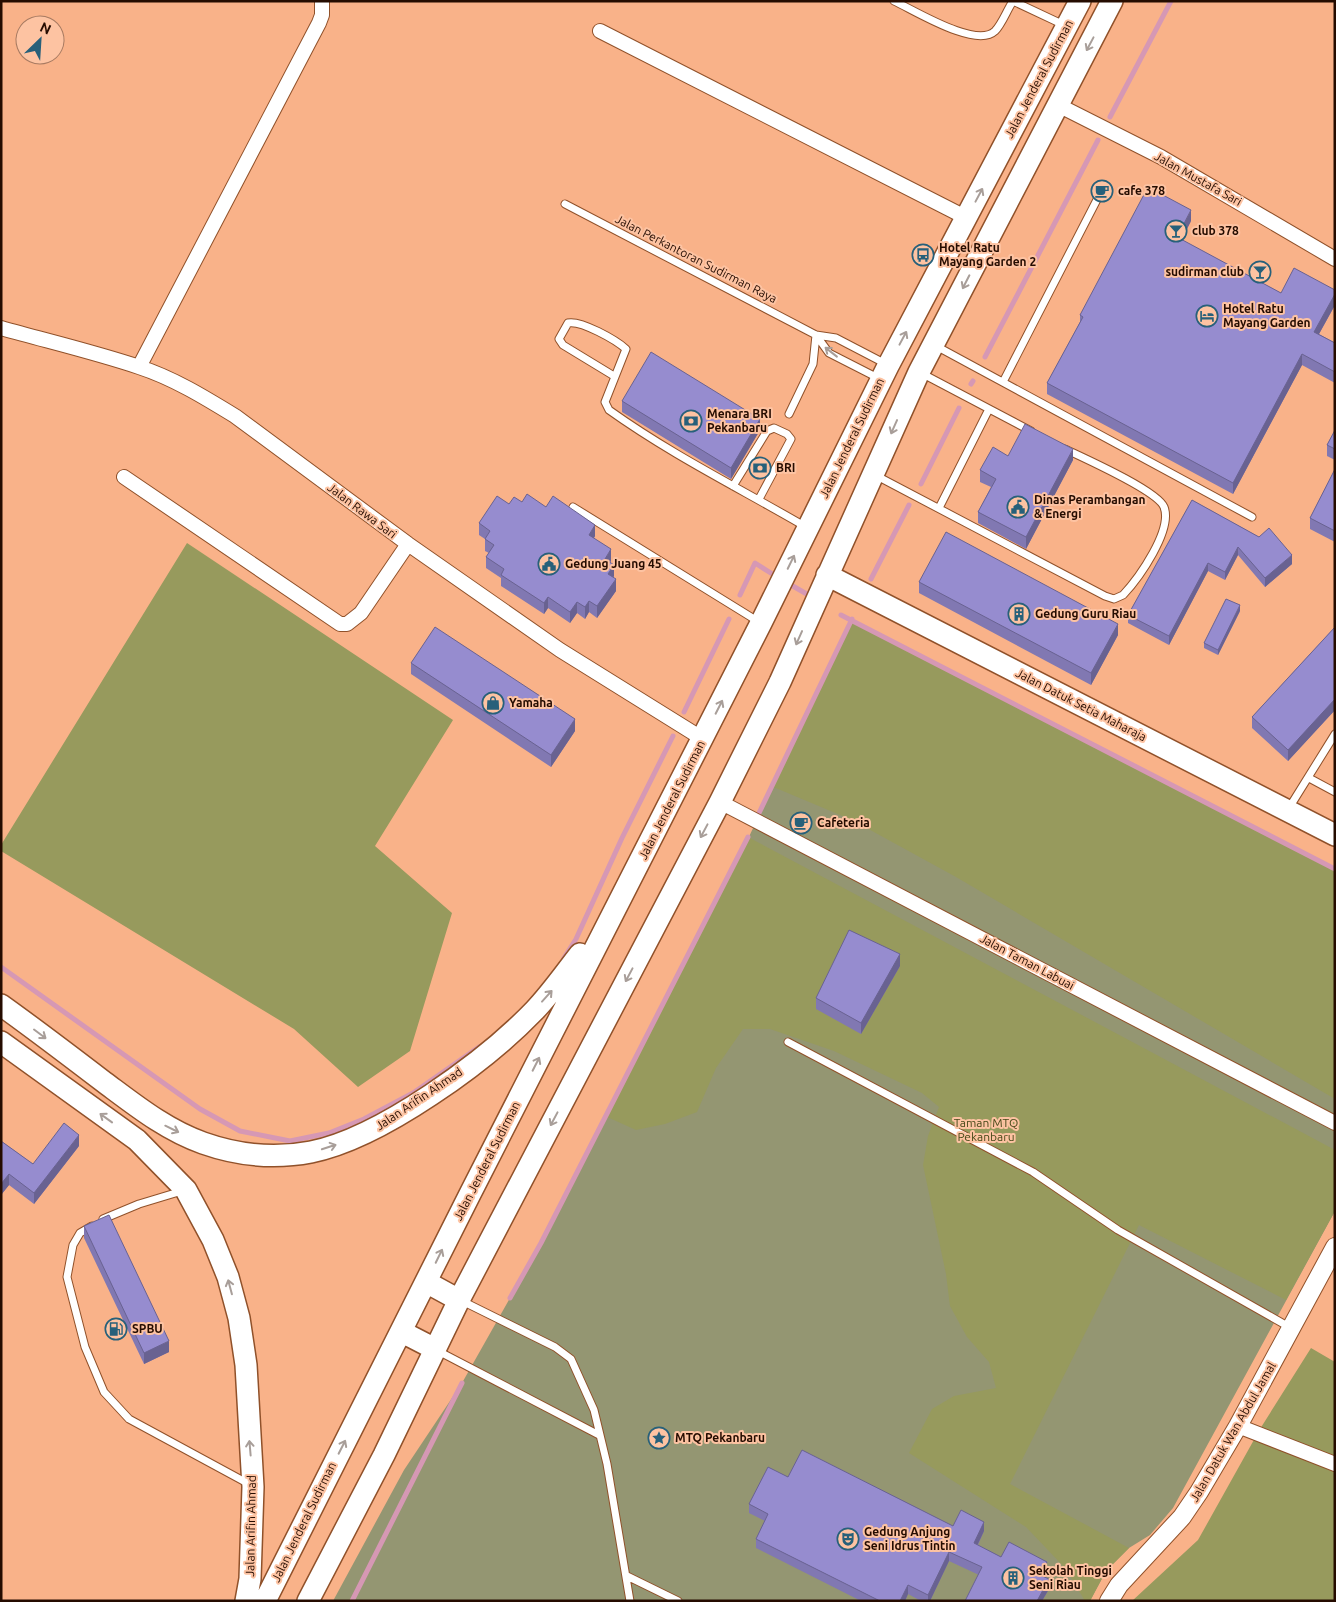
<svg xmlns="http://www.w3.org/2000/svg" width="1336" height="1602" font-family="Ubuntu,sans-serif">
  <rect width="100%" height="100%" fill="#f9b289"/>
  <path fill="#949672" d="M852 619 1335 869V1211L1173 1508 1150 1535 1129 1548 1106 1571 1090 1601H333L404 1470 462 1383 541 1243 746 843Z"/>
  <path fill="#979a5d" d="M187 543 453 720 375 846 452 913 410 1051 358 1087 294 1029 1 851V845Z
    M852 619 1335 869V1099L956 877 852 820 771 786Z
    M748 837 1335 1150V1211L1286 1300 1139 1225 1010 1484 1129 1548 1106 1571 1090 1601H1085L1066 1569 1026 1527 909 1453 932 1409 954 1396 996 1388 989 1362 967 1337 950 1306 946 1274 923 1165 928 1136 939 1107 922 1093 834 1051 770 1029H743L716 1068 697 1112 665 1124 636 1130 605 1116Z
    M1311 1348 1335 1362V1601H1132L1198 1540 1260 1429Z"/>
  <g fill="none" stroke-linecap="round" stroke-linejoin="round">
    <path stroke="#d698b4" stroke-width="5" d="M1110 117 1171 1
      M985 357 1098 140
      M971 384 973 381
      M921 484 959 408
      M871 579 909 505
      M791 585 812 597
      M740 595 755 563 774 575
      M841 615 1335 869
      M684 712 729 619
      M759 813 852 619
      M564 958 576 939 622 838 673 736
      M1 967 200 1109 240 1131 290 1141 329 1133 364 1119 413 1093 479 1047
      M510 1298 541 1243 748 837
      M352 1601 462 1383"/>
    <g stroke="#90512a" stroke-width="9">
      <path id="service" d="M894 1C914 10 976 49 995 31 1002 24 1007 10 1013 1
        M1013 1 1064 25
        M565 204 816 335 836 338 886 364
        M816 335 829 353 880 379
        M936 346 1252 517
        M921 373 1031 431
        M614 376 563 345 559 339 568 323C581 320 616 340 626 349L605 402 609 410C672 455 739 488 806 527
        M1003 382 1103 188
        M789 414 813 364 816 335
        M875 475 1105 596 1114 599 1123 595C1139 578 1173 530 1164 507 1158 491 1084 458 1065 449
        M733 486 767 431 774 428 787 434 791 439 759 499
        M573 507 759 622
        M939 508 989 409
        M1309 778 1335 792
        M1289 808 1335 734
        M788 1042 1033 1172 1118 1230 1291 1328
        M103 1219 139 1204 182 1191
        M92 1226 80 1233 73 1245 67 1277 85 1347 104 1392 129 1419 249 1484
        M462 1301 555 1347 571 1359 594 1410 607 1464 630 1601
        M438 1351 599 1435
        M627 1576 678 1601"/>
    </g>
    <g stroke="#90512a" stroke-width="16">
      <path id="minor" d="M600 31 967 218
        M1058 105 1161 157 1335 259
        M1 328C47 341 94 352 139 367 173 378 204 397 235 416L408 544 560 650 703 739
        M139 367 319 23 322 15V1
        M124 477 340 624H347L361 613 408 544
        M720 802 1335 1123
        M1238 1426 1335 1464"/>
    </g>
    <g stroke="#90512a" stroke-width="20">
      <path id="tertiary" d="M1109 1601 1119 1585 1182 1517 1199 1492 1238 1426 1335 1247"/>
    </g>
    <g stroke="#90512a" stroke-width="24">
      <path id="primary" d="M827 575 1335 835
        M1 1005C36 1030 70 1056 104 1082 135 1105 166 1130 203 1143 237 1155 275 1159 311 1152 381 1138 486 1061 535 1010 552 992 565 973 580 954
        M1 1042 137 1140 186 1190 213 1240 228 1277 239 1318 246 1365 253 1487 250 1579 246 1601
        M426 1282 459 1300
        M402 1332 435 1349
        M265 1601 470 1194 761 623 888 366 1080 1
        M308 1601 384 1455 459 1300 720 802 780 682 919 372 1112 1"/>
    </g>
    <use href="#service" stroke="#fff" stroke-width="7"/>
    <use href="#minor" stroke="#fff" stroke-width="14"/>
    <use href="#tertiary" stroke="#fff" stroke-width="18"/>
    <use href="#primary" stroke="#fff" stroke-width="21"/>
  </g>
  <path fill="#8178b2" d="M1191 221 1181 240 1281 293 1335 290V305L1319 334 1335 343V383L1302 365 1233 494 1047 394V383L1080 322V315Z
    M622 401 760 430 731 479 622 412Z
    M1335 430V460L1327 456V445Z
    M1008 456 1073 460 1026 549 978 523V512L991 487 980 482V470Z
    M1335 469V542L1310 529V518Z
    M1192 500 1259 537 1292 564 1265 587 1238 555 1225 580 1208 571 1169 645 1128 623V615Z
    M522 502 546 507 595 536 594 538 611 561 610 562 614 576 613 578 616 591 597 618 589 612 585 619 577 613 570 623 548 608 544 614 501 586V578L486 568V557L489 553 485 551V539L479 535V523L509 504Z
    M919 582 1118 635 1091 685 919 593Z
    M1240 611 1218 655 1204 648V643Z
    M1335 627V710L1288 761 1252 728V717Z
    M411 663 575 731 551 767 411 674Z
    M1335 760V773H1334V762Z
    M900 966 861 1034 816 1009V998Z
    M1 1141 33 1164 79 1146 34 1204 9 1185 1 1195Z
    M84 1226 169 1352 144 1364 84 1238Z
    M788 1477 953 1526 984 1531 978 1545 1001 1557 1047 1572 1044 1577 1049 1589 1042 1601H965L979 1575 949 1561 930 1601H921L908 1594 905 1601H861L756 1548V1539L765 1521 749 1513V1504Z"/>
  <path fill="#696291" d="M1191 210V221L1177 249V237Z
    M1335 294V305L1314 343V332Z
    M1302 354V365L1233 494V483Z
    M760 419V430L731 479V468Z
    M1073 449V460L1026 549V537Z
    M595 525V536L589 546V535Z
    M1238 547V555L1225 580V572Z
    M611 549V561L605 570V559Z
    M1292 555V564L1265 587V578Z
    M1208 563V571L1169 645V636Z
    M614 565V576L608 585V574Z
    M616 579V591L597 618V606Z
    M548 597V608L544 614V603Z
    M589 601V612L585 619V607Z
    M577 602V613L570 623V612Z
    M1240 605V611L1218 655V650Z
    M1118 624V635L1091 685V673Z
    M1335 699V710L1288 761V750Z
    M575 719V731L551 767V755Z
    M900 954V966L861 1034V1023Z
    M79 1135V1146L34 1204V1193Z
    M9 1174V1185L1 1195V1184Z
    M169 1341V1352L144 1364V1353Z
    M984 1522V1531L974 1552V1543Z
    M949 1552V1561L930 1601H928V1595Z
    M1047 1562V1572L1040 1585V1575Z
    M1049 1579V1589L1042 1601H1037Z
    M908 1585V1594L905 1601H900Z"/>
  <path fill="#968ccf" stroke="#696291" d="M1148 187 1191 210 1177 237 1281 293 1294 268 1335 290V294L1314 332 1335 343V372L1302 354 1233 483 1047 383 1083 317 1080 315Z
    M651 352 760 419 731 468 622 401Z
    M1025 424 1073 449 1026 537 978 512 996 479 980 470 993 447 1008 456Z
    M1335 430V449L1327 445Z
    M1335 469V531L1310 518Z
    M527 494 546 507 553 496 595 525 589 535 611 549 605 559 614 565 608 574 616 579 597 606 589 601 585 607 577 602 570 612 548 597 544 603 501 575 504 569 486 557 494 545 485 539 490 531 479 523 497 496 509 504 514 497 522 502Z
    M1192 500 1259 537 1269 528 1292 555 1265 578 1238 547 1225 572 1208 563 1169 636 1128 615Z
    M946 532 1118 624 1091 673 919 582Z
    M1226 599 1240 605 1218 650 1204 643Z
    M435 627 575 719 551 755 411 663Z
    M1335 627V699L1288 750 1252 717Z
    M849 930 900 954 861 1023 816 998Z
    M64 1123 79 1135 34 1193 9 1174 1 1184V1141L33 1164Z
    M109 1215 169 1341 144 1353 84 1226Z
    M802 1450 953 1526 961 1510 984 1522 974 1543 1001 1557 1009 1542 1047 1562 1040 1575 1049 1579 1037 1601H965L982 1567 949 1552 928 1595 908 1585 900 1601H880L756 1539 768 1514 749 1504 768 1467 788 1477Z"/>
  <defs><path id="oneway-shaft" d="M-6 0H5M1.5-3L5.5 0L1.5 3" fill="none" stroke-width="1.6" stroke-linecap="round" stroke-linejoin="round" transform="scale(1.25)"/></defs>
  <g stroke="#a89e99">
    <use href="#oneway-shaft" transform="translate(1090 44) rotate(118)"/>
    <use href="#oneway-shaft" transform="translate(979 195) rotate(-62)"/>
    <use href="#oneway-shaft" transform="translate(966 282) rotate(117)"/>
    <use href="#oneway-shaft" transform="translate(903 338) rotate(-62)"/>
    <use href="#oneway-shaft" transform="translate(831 352) rotate(-142)"/>
    <use href="#oneway-shaft" transform="translate(894 427) rotate(114)"/>
    <use href="#oneway-shaft" transform="translate(791 562) rotate(-64)"/>
    <use href="#oneway-shaft" transform="translate(799 638) rotate(114)"/>
    <use href="#oneway-shaft" transform="translate(719 707) rotate(-63)"/>
    <use href="#oneway-shaft" transform="translate(704 831) rotate(118)"/>
    <use href="#oneway-shaft" transform="translate(629 975) rotate(118)"/>
    <use href="#oneway-shaft" transform="translate(547 996) rotate(-48)"/>
    <use href="#oneway-shaft" transform="translate(40 1034) rotate(37)"/>
    <use href="#oneway-shaft" transform="translate(536 1064) rotate(-63)"/>
    <use href="#oneway-shaft" transform="translate(106 1118) rotate(-144)"/>
    <use href="#oneway-shaft" transform="translate(554 1119) rotate(118)"/>
    <use href="#oneway-shaft" transform="translate(172 1129) rotate(26)"/>
    <use href="#oneway-shaft" transform="translate(329 1147) rotate(-18)"/>
    <use href="#oneway-shaft" transform="translate(439 1256) rotate(-64)"/>
    <use href="#oneway-shaft" transform="translate(230 1287) rotate(-105)"/>
    <use href="#oneway-shaft" transform="translate(342 1447) rotate(-63)"/>
    <use href="#oneway-shaft" transform="translate(250 1448) rotate(-95)"/>
  </g>
  <defs>
    <g id="cafe-ring" transform="scale(1.125)"><circle r="9.5" fill="#fdc3a2" stroke="#27607a" stroke-width="1.5"/><path d="M-5.5-4.5H6V0H3Q3 3.5 0 3.5H-2.5Q-5.5 3.5-5.5 0ZM3-3.2v2h1.7v-2ZM-6 4.5H4V6H-6Z" fill="#27607a"/></g>
    <g id="bar-ring" transform="scale(1.125)"><circle r="9.5" fill="#fdc3a2" stroke="#27607a" stroke-width="1.5"/><path d="M-6-5H6L.8 .8V4.5H3.5V6h-7V4.5H-.8V.8Z" fill="#27607a"/></g>
    <g id="bus-ring" transform="scale(1.125)"><circle r="9.5" fill="#fdc3a2" stroke="#27607a" stroke-width="1.5"/><path d="M-5-6H5V4H4V6H2V4H-2V6H-4V4H-5ZM-3.5-4V0h7V-4ZM-3.5 1.2v1.5H-2V1.2ZM2 1.2v1.5H3.5V1.2Z" fill="#27607a"/></g>
    <g id="hotel-ring" transform="scale(1.125)"><circle r="9.5" fill="#fdc3a2" stroke="#27607a" stroke-width="1.5"/><path d="M-6-4.5h1.5V1H6V5H4.5V3h-9V5H-6ZM-4 0a1.8 1.8 0 1 1 3.6 0ZM.5 0V-2.5h3Q6-2.5 6 0Z" fill="#27607a"/></g>
    <g id="bank-ring" transform="scale(1.125)"><circle r="9.5" fill="#fdc3a2" stroke="#27607a" stroke-width="1.5"/><path d="M-6-4H6V4H-6ZM0-2.3a2.3 2.3 0 1 0 0 4.6a2.3 2.3 0 1 0 0-4.6Z" fill="#27607a"/></g>
    <g id="civic-ring" transform="scale(1.125)"><circle r="9.5" fill="#fdc3a2" stroke="#27607a" stroke-width="1.5"/><path d="M-.6-6.5H3V-4.5H.6V-3L4-1V1h2V6H-6V1h2V-1L-.6-3ZM-1.2 2.5V6h2.4V2.5Z" fill="#27607a"/></g>
    <g id="building-ring" transform="scale(1.125)"><circle r="9.5" fill="#fdc3a2" stroke="#27607a" stroke-width="1.5"/><path d="M-4-6H4V6H1V3H-1V6H-4ZM-2.5-4.3h1.7v1.8h-1.7ZM.8-4.3h1.7v1.8H.8ZM-2.5-1h1.7V.8h-1.7ZM.8-1h1.7V.8H.8Z" fill="#27607a"/></g>
    <g id="shop-ring" transform="scale(1.125)"><circle r="9.5" fill="#fdc3a2" stroke="#27607a" stroke-width="1.5"/><path d="M-5-2.5h2.3a2.7 3.5 0 0 1 5.4 0H5L5.5 6h-11ZM-1.5-2.5h3a1.5 2.3 0 0 0-3 0Z" fill="#27607a"/></g>
    <g id="fuel-ring" transform="scale(1.125)"><circle r="9.5" fill="#fdc3a2" stroke="#27607a" stroke-width="1.5"/><path d="M-5.5-6h7V0h2V4h1.3V-2.5L3-4.5l.8-.8L6-3V5H2.5V1h-1V6h-7ZM-4.2-4.7v3.2H.2V-4.7Z" fill="#27607a"/></g>
    <g id="sight-ring" transform="scale(1.125)"><circle r="9.5" fill="#fdc3a2" stroke="#27607a" stroke-width="1.5"/><path d="M0-6L1.8-2.2L6-1.7L2.9 1.2L3.7 5.4L0 3.3L-3.7 5.4L-2.9 1.2L-6-1.7L-1.8-2.2Z" fill="#27607a"/></g>
    <g id="theatre-ring" transform="scale(1.125)"><circle r="9.5" fill="#fdc3a2" stroke="#27607a" stroke-width="1.5"/><path d="M-5-5.5Q0-4 5-5.5V0Q5 5 0 6Q-5 5-5 0ZM-3.3-2.5H-1v1.5H-3.3ZM1-2.5H3.3v1.5H1ZM-2.8 1Q0 5.5 2.8 1Z" fill="#27607a"/></g>
  </defs>
  <g fill-rule="evenodd">
    <use href="#cafe-ring" x="1102" y="191"/>
    <use href="#bar-ring" x="1176" y="231"/>
    <use href="#bus-ring" x="923" y="255"/>
    <use href="#bar-ring" x="1260" y="272"/>
    <use href="#hotel-ring" x="1207" y="316"/>
    <use href="#bank-ring" x="691" y="421"/>
    <use href="#bank-ring" x="760" y="468"/>
    <use href="#civic-ring" x="1018" y="507"/>
    <use href="#civic-ring" x="549" y="564"/>
    <use href="#building-ring" x="1019" y="614"/>
    <use href="#shop-ring" x="493" y="703"/>
    <use href="#cafe-ring" x="801" y="823"/>
    <use href="#fuel-ring" x="116" y="1329"/>
    <use href="#sight-ring" x="659" y="1438"/>
    <use href="#theatre-ring" x="848" y="1539"/>
    <use href="#building-ring" x="1013" y="1578"/>
  </g>
  <g text-anchor="middle" stroke-width="4" stroke-linejoin="round" paint-order="stroke">
    <g font-size="12" fill="#250c00" stroke="#fdc3a2">
      <text transform="translate(1039 79) rotate(-62)" y="4">Jalan Jenderal Sudirman</text>
      <text transform="translate(1198 179) rotate(29)" y="4">Jalan Mustafa Sari</text>
      <text transform="translate(696 259) rotate(27)" y="4">Jalan Perkantoran Sudirman Raya</text>
      <text transform="translate(852 438) rotate(-64)" y="4">Jalan Jenderal Sudirman</text>
      <text transform="translate(362 511) rotate(37)" y="4">Jalan Rawa Sari</text>
      <text transform="translate(1081 705) rotate(27)" y="4">Jalan Datuk Setia Maharaja</text>
      <text transform="translate(672 800) rotate(-63)" y="4">Jalan Jenderal Sudirman</text>
      <text transform="translate(1027 962) rotate(28)" y="4">Jalan Taman Labuai</text>
      <text transform="translate(419 1099) rotate(-34)" y="4">Jalan Arifin Ahmad</text>
      <text transform="translate(487 1161) rotate(-63)" y="4">Jalan Jenderal Sudirman</text>
      <text transform="translate(1233 1432) rotate(-60)" y="4">Jalan Datuk Wan Abdul Jamal</text>
      <text transform="translate(304 1522) rotate(-64)" y="4">Jalan Jenderal Sudirman</text>
      <text transform="translate(251 1526) rotate(-89)" y="4">Jalan Arifin Ahmad</text>
    </g>
    <g font-size="12" font-weight="bold" fill="#250c00" stroke="#fdc3a2" text-anchor="start">
      <text x="1118" y="195">cafe 378</text>
      <text x="1192" y="235">club 378</text>
      <text x="939" y="252">Hotel Ratu<tspan x="939" dy="14">Mayang Garden 2</tspan></text>
      <text x="1244" y="276" text-anchor="end">sudirman club</text>
      <text x="1223" y="313">Hotel Ratu<tspan x="1223" dy="14">Mayang Garden</tspan></text>
      <text x="707" y="418">Menara BRI<tspan x="707" dy="14">Pekanbaru</tspan></text>
      <text x="776" y="472">BRI</text>
      <text x="1034" y="504">Dinas Perambangan<tspan x="1034" dy="14">&amp; Energi</tspan></text>
      <text x="565" y="568">Gedung Juang 45</text>
      <text x="1035" y="618">Gedung Guru Riau</text>
      <text x="509" y="707">Yamaha</text>
      <text x="817" y="827">Cafeteria</text>
      <text x="132" y="1333">SPBU</text>
      <text x="675" y="1442">MTQ Pekanbaru</text>
      <text x="864" y="1536">Gedung Anjung<tspan x="864" dy="14">Seni Idrus Tintin</tspan></text>
      <text x="1029" y="1575">Sekolah Tinggi<tspan x="1029" dy="14">Seni Riau</tspan></text>
    </g>
    <g font-size="12" fill="#474919" stroke="#fdc3a2">
      <text x="986" y="1127">Taman MTQ<tspan x="986" dy="14">Pekanbaru</tspan></text>
    </g>
  </g>
  <rect width="1336" height="1602" fill="none" stroke="#250c00" stroke-width="5"/>
  <g transform="translate(40 40) rotate(25)"><circle r="24" fill="#fdc3a2" stroke="#a77a61"/>
  <path d="M0-4L9 19L0 12L-9 19Z" fill="#27607a"/>
  <text y="-8" font-size="14" font-weight="bold" text-anchor="middle" fill="#250c00">N</text>
  </g>
</svg>
